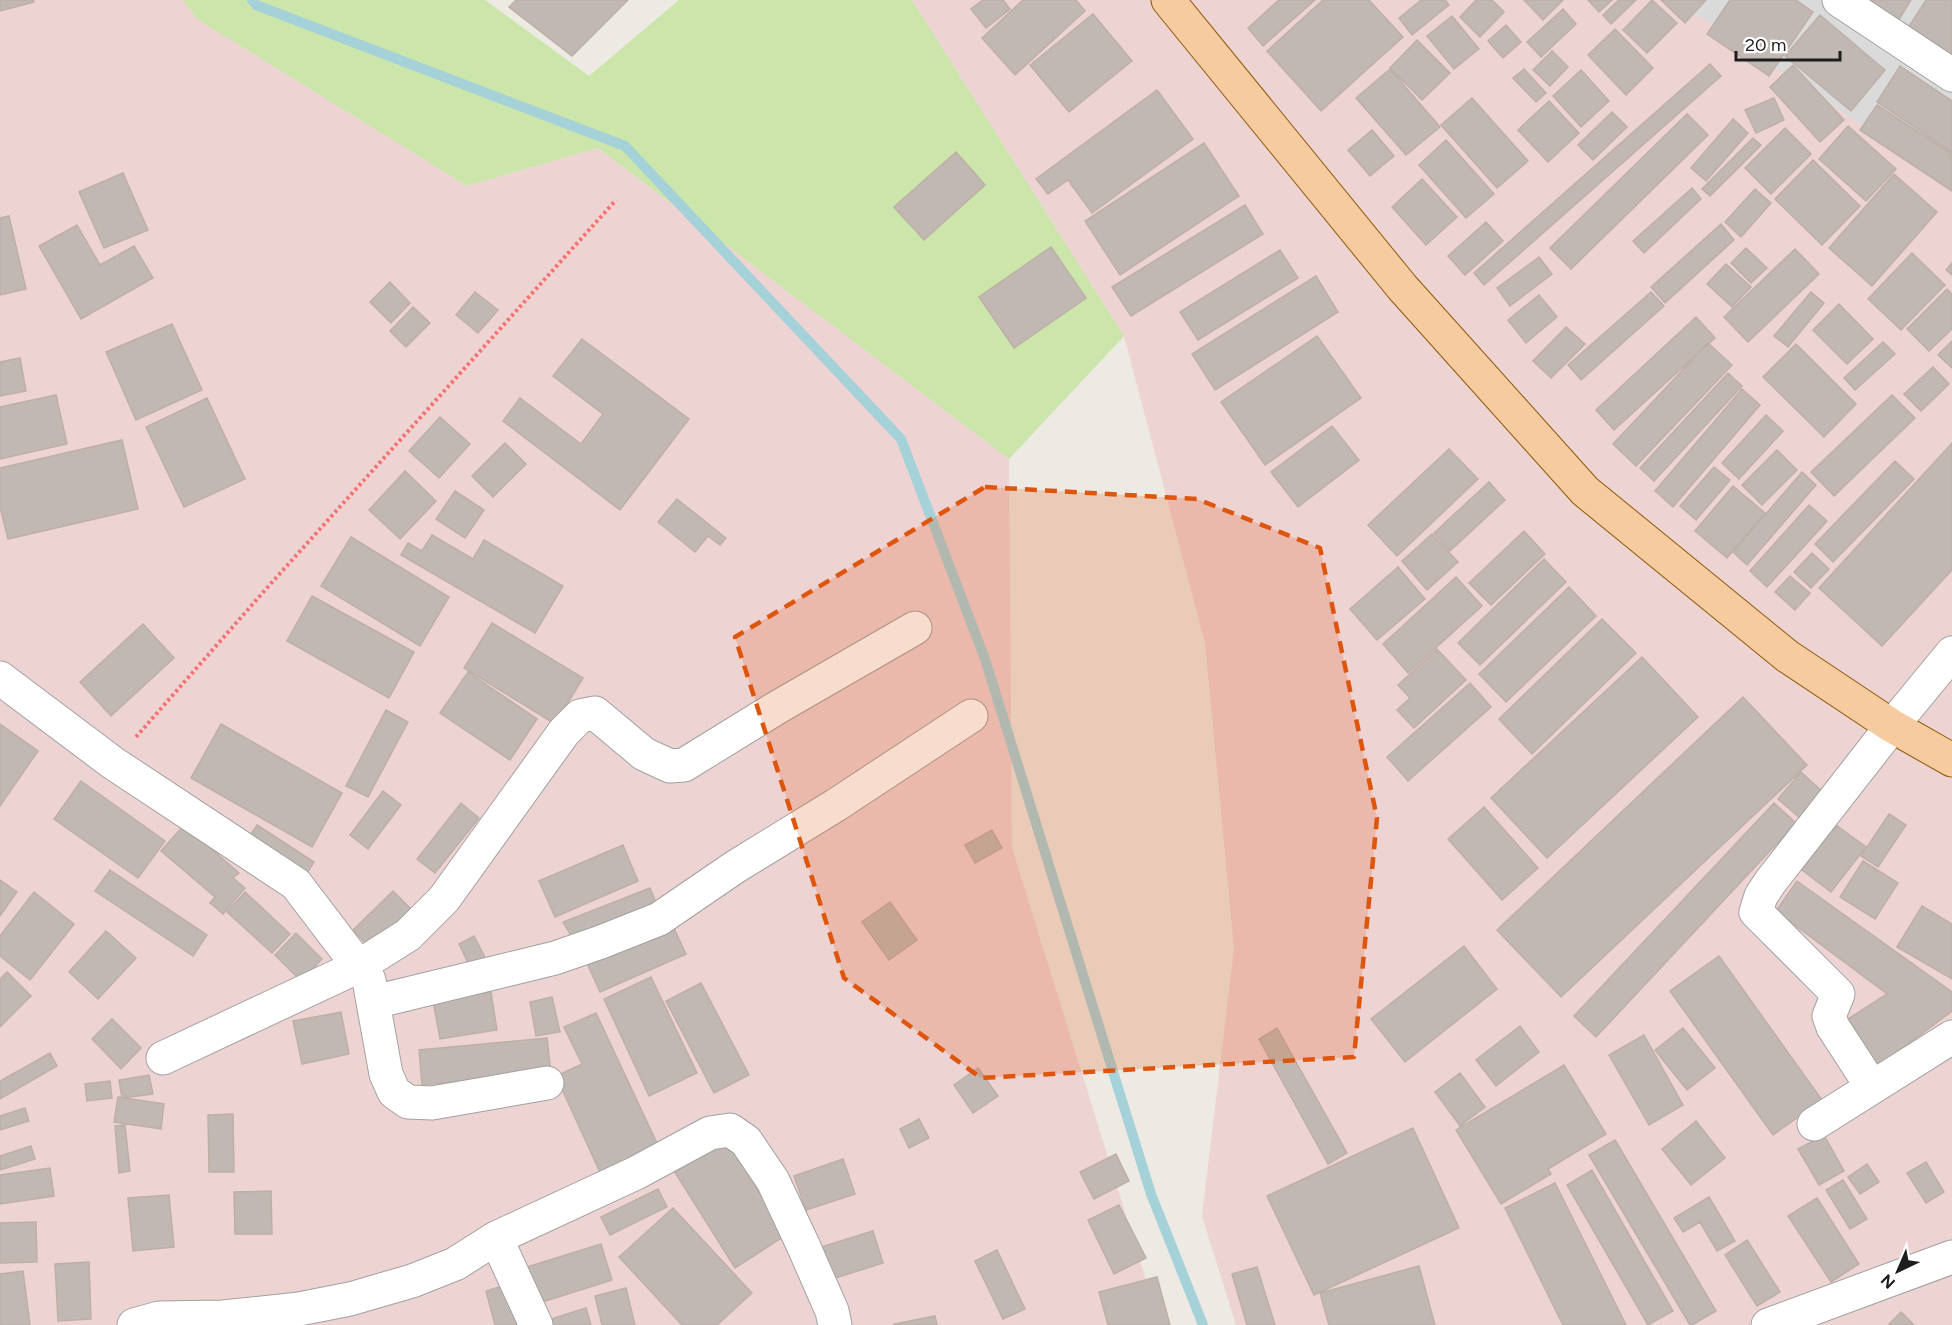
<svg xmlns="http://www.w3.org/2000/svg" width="1952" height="1325" font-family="Figtree,sans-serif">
  <rect width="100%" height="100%" fill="#ede9e3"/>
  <path fill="#dbdada" d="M1675 0H1952V186Z"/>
  <path fill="#eed3d3" d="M0 0H183L197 19 467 186 598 148 1009 459 1012 848 1160 1325H0Z
    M912 0H1675L1952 186V1325H1236L1202 1216 1234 949 1205 643 1124 336Z"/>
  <path fill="#cbe5ab" d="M183 0H485L589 76 679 0H912L1124 336 1009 459 598 148 467 186 197 19Z"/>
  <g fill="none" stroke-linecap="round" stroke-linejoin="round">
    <path stroke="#a5d1d9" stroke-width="10" d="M252 0 256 5 625 146 901 439 985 659 1151 1194 1203 1325"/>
  </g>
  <path fill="#c1b8b3" stroke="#beafa6" stroke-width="1.5" d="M0 0H33L34 2 0 11Z
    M516 0H628L572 56 509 7Z
    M983 0H1003L1010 9 986 28 971 9Z
    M1023 0H1076L1085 11 1015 75 982 38Z
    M1279 0H1315L1263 46 1248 28Z
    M1323 0H1369L1403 37 1321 111 1267 51Z
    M1421 0H1445L1449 5 1412 35 1399 18Z
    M1476 0H1492L1504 12 1480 37 1460 17Z
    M1524 0H1563L1543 20Z
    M1588 0H1612L1599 12Z
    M1619 0H1636L1611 24 1603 15Z
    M1652 0 1677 23 1647 53 1623 30Z
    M1661 0H1706L1685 23Z
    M1730 0H1796L1813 12 1769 76 1707 34Z
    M1853 0H1911L1895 26Z
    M1926 0H1952V65L1904 34Z
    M1563 9 1576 24 1541 57 1527 42Z
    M1093 14 1132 61 1069 112 1030 65Z
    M1820 15 1885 70 1851 111 1785 56Z
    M1452 16 1479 49 1454 69 1427 36Z
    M1506 25 1521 42 1503 58 1488 41Z
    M1615 29 1653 68 1626 95 1588 55Z
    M1417 40 1450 73 1422 100 1390 68Z
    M1552 51 1568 67 1550 86 1533 70Z
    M1710 64 1721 76 1484 285 1474 273Z
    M1793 65 1844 120 1820 142 1770 87Z
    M1900 66 1952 101V152L1877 102Z
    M1390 69 1440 127 1406 155 1356 98Z
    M1524 69 1546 93 1536 102 1513 78Z
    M1581 70 1609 101 1581 127 1553 96Z
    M1157 90 1193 139 1092 213 1068 180 1048 194 1036 179Z
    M1472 98 1528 161 1497 188 1441 125Z
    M1774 98 1784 120 1756 133 1745 110Z
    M1549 101 1579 133 1548 162 1518 130Z
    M1877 105 1952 154V191L1860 130Z
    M1612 112 1627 127 1593 160 1578 145Z
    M1687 114 1708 135 1571 269 1550 248Z
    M1733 119 1748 133 1706 181 1691 168Z
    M1848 126 1896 169 1866 201 1819 159Z
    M1785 128 1811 154 1771 194 1745 168Z
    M1372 130 1394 156 1370 176 1348 150Z
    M1753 138 1761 145 1710 196 1702 189Z
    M1446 140 1494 194 1466 218 1419 165Z
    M1204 143 1239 196 1120 275 1085 221Z
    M956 152 985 185 924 240 894 207Z
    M1813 160 1860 206 1822 245 1775 199Z
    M123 173 148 230 104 248 79 192Z
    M1894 174 1937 212 1872 286 1829 248Z
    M1422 179 1457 217 1426 245 1392 207Z
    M1692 188 1701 199 1644 253 1633 241Z
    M1755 189 1771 203 1741 237 1725 222Z
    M1245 205 1263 234 1131 316 1112 287Z
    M9 216 26 289 0 295V218Z
    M1486 222 1503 241 1465 275 1448 256Z
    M1721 224 1734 240 1665 303 1651 287Z
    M77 225 100 265 134 246 153 278 81 319 39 246Z
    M1051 247 1086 298 1014 348 979 297Z
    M1746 248 1767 268 1751 283 1731 263Z
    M1795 249 1819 274 1748 342 1724 317Z
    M1280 250 1298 278 1198 340 1180 312Z
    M1912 253 1945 285 1901 330 1868 299Z
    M1539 257 1552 274 1510 306 1497 288Z
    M1952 263V275L1946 270Z
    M1726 264 1751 287 1732 307 1707 284Z
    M1316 276 1338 312 1215 390 1192 354Z
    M390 282 410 303 391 323 370 302Z
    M1947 289 1952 294V329L1929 351 1907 329Z
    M475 292 498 310 478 333 456 315Z
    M1651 292 1664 306 1581 380 1568 365Z
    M1811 292 1824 303 1788 347 1774 336Z
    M1539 295 1557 317 1526 343 1508 320Z
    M1839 304 1873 339 1847 364 1813 330Z
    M413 307 430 323 406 347 390 331Z
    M1696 317 1715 338 1614 430 1596 410Z
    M172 324 202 390 136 420 106 352Z
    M1566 327 1585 344 1551 378 1533 361Z
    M1317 336 1361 398 1265 465 1221 402Z
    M582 339 689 419 620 510 503 421 520 398 581 444 603 414 553 376Z
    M1952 341V368L1938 355Z
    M1883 342 1895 354 1855 390 1844 378Z
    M1708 343 1732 365 1636 466 1613 444Z
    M1796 344 1856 404 1824 437 1763 377Z
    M20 358 26 391 0 396V362Z
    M1933 367 1949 384 1921 411 1904 394Z
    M1728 373 1742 386 1654 481 1640 468Z
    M1742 389 1760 405 1673 507 1655 491Z
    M56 395 67 444 0 459V407Z
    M1892 395 1915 418 1834 496 1811 472Z
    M207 398 245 479 184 507 146 427Z
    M1766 415 1783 431 1739 479 1722 463Z
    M440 417 470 444 439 478 409 451Z
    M1332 426 1359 460 1298 507 1271 472Z
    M122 440 138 509 8 539 0 507V468Z
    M505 443 526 464 493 497 472 476Z
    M1952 443V570L1882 646 1819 588Z
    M1449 449 1478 479 1397 556 1368 525Z
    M1777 450 1797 470 1762 505 1742 485Z
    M1895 461 1914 479 1833 562 1815 544Z
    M1714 467 1730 480 1696 520 1680 506Z
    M405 471 436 501 400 539 369 510Z
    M1802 472 1816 485 1747 565 1733 552Z
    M1489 482 1505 500 1450 551 1434 533Z
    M1733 486 1765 513 1727 558 1695 531Z
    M455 491 484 510 465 538 436 519Z
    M677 499 726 538 720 545 708 536 695 552 658 522Z
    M1809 505 1827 521 1767 587 1750 571Z
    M1524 531 1545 554 1491 605 1469 583Z
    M1432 534 1458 562 1427 590 1402 561Z
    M432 535 473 559 484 540 563 586 535 633 401 555 408 543 422 551Z
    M351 537 449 597 420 646 321 586Z
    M1812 553 1829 569 1811 588 1794 572Z
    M1544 559 1566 582 1480 665 1458 643Z
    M1398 567 1425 599 1377 640 1350 609Z
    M1790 576 1810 593 1795 610 1775 592Z
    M1456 577 1482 606 1408 673 1383 644Z
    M1569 587 1596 616 1506 702 1479 674Z
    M312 596 414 652 389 698 287 641Z
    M1602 619 1636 653 1532 754 1499 719Z
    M492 623 583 678 555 724 464 668Z
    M143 624 174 658 111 716 80 682Z
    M1437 649 1466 680 1414 728 1397 710 1410 698 1398 685Z
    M1642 657 1698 717 1547 858 1491 798Z
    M468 672 537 719 510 760 440 713Z
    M1470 683 1491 707 1408 781 1387 757Z
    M1743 697 1807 765 1561 997 1497 930Z
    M386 710 408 722 368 797 346 786Z
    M0 724 38 751 0 806Z
    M221 724 342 793 312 847 191 778Z
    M1801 772 1824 793 1801 819 1778 799Z
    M81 781 165 841 138 878 54 819Z
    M383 791 401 805 368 849 350 835Z
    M461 803 479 818 435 873 417 859Z
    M1774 803 1796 823 1596 1037 1574 1016Z
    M1484 807 1538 868 1502 900 1448 839Z
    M1889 814 1906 825 1878 867 1861 856Z
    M184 825 239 873 233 878 245 888 223 914 210 903 215 897 161 851Z
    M257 825 314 862 305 876 247 840Z
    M1836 825 1866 847 1831 892 1802 870Z
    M992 830 1002 848 975 863 965 845Z
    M623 845 638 881 555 917 539 881Z
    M1863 861 1898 883 1875 919 1840 897Z
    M110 870 207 935 193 956 95 891Z
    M0 880 17 892 0 916Z
    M1797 881 1952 992V1011L1878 1067 1848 1019 1887 994 1776 911Z
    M650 888 659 910 577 945 563 922Z
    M393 891 414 912 373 951 353 930Z
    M34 892 74 924 30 980 0 956V936Z
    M245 892 290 934 272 953 227 912Z
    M890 902 917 940 889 960 862 922Z
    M1922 906 1952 924V979L1897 947Z
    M672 924 686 954 600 992 586 961Z
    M106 931 136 958 98 999 69 972Z
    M296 933 322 959 301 981 275 955Z
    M474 936 489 965 473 973 459 944Z
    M1464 946 1497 989 1405 1062 1371 1019Z
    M1719 956 1822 1100 1773 1135 1670 991Z
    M7 972 31 996 0 1027V979Z
    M651 977 697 1073 649 1096 604 999Z
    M701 983 749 1075 714 1093 666 1001Z
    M491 992 497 1030 440 1039 433 1001Z
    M552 997 560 1032 536 1036 530 1002Z
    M341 1012 349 1054 302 1064 293 1021Z
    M596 1013 662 1154 604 1181 556 1076 582 1064 564 1027Z
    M112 1019 141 1048 121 1069 92 1039Z
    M1520 1026 1539 1052 1496 1086 1476 1060Z
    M1277 1028 1347 1153 1328 1164 1259 1039Z
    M1683 1028 1715 1068 1687 1090 1655 1050Z
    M1644 1035 1683 1105 1649 1125 1609 1055Z
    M547 1038 551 1072 422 1085 419 1050Z
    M50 1053 57 1066 0 1099V1081Z
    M1564 1065 1606 1134 1548 1169 1551 1174 1501 1204 1456 1130Z
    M978 1068 998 1096 973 1113 954 1085Z
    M1460 1073 1485 1107 1460 1126 1435 1092Z
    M149 1075 153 1094 122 1098 119 1080Z
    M110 1081 112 1098 87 1101 85 1084Z
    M118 1097 164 1104 161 1129 114 1122Z
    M25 1108 29 1121 0 1130V1116Z
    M233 1114 234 1172H209L208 1115Z
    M919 1119 929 1138 909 1148 900 1129Z
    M1696 1121 1725 1158 1691 1185 1662 1149Z
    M125 1125 130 1171 119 1173 115 1126Z
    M1413 1128 1459 1228 1314 1295 1267 1196Z
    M723 1134 786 1235 735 1268 671 1166Z
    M1824 1135 1844 1171 1819 1185 1798 1149Z
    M1615 1140 1716 1311 1692 1325H1690L1589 1155Z
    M31 1146 35 1159 0 1170V1156Z
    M1116 1154 1129 1181 1094 1199 1080 1172Z
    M843 1159 855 1194 806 1210 794 1176Z
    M1926 1162 1944 1192 1926 1203 1907 1173Z
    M1867 1164 1879 1182 1860 1194 1848 1177Z
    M50 1168 54 1196 0 1204V1175Z
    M1592 1170 1673 1311 1648 1325 1567 1185Z
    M1843 1180 1867 1219 1850 1229 1826 1190Z
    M1555 1183 1626 1325H1563L1505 1208Z
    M658 1189 667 1207 610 1235 601 1217Z
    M271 1191 272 1234H235L234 1192Z
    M169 1195 174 1247 133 1251 128 1198Z
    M1709 1197 1735 1241 1717 1251 1700 1222 1683 1232 1674 1218Z
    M1817 1198 1859 1264 1831 1282 1788 1216Z
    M1119 1205 1146 1258 1114 1274 1088 1220Z
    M673 1208 752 1293 717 1325H682L619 1257Z
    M36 1222 37 1262 0 1263V1223Z
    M873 1231 883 1263 829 1280 818 1248Z
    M1747 1240 1780 1292 1757 1306 1725 1255Z
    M601 1244 612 1280 539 1303 527 1267Z
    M997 1250 1025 1309 1003 1319 975 1261Z
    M89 1262 91 1319 58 1321 55 1264Z
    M1419 1266 1435 1325H1329L1320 1293Z
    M1257 1267 1275 1325H1247L1232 1274Z
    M23 1271 30 1325H0V1274Z
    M1157 1277 1170 1325H1108L1099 1292Z
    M506 1285 522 1325H495L486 1291Z
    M626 1288 635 1325H602L595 1296Z
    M586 1308 591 1325H546L545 1321Z
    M1901 1312 1914 1325H1891L1889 1324Z
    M935 1316 937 1325H894V1324Z"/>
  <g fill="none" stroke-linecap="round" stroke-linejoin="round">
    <g stroke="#a1a1a1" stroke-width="35">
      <path id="minor" d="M1839 0 1952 75
        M0 678 113 763 296 884 369 980 386 1074 394 1092 408 1102 432 1103 547 1083
        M374 1002 555 958 601 942 659 919 735 867 836 805 971 716
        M163 1058 359 966 408 935 444 899 564 732 580 716 595 713 644 754 670 766 684 765 778 707 915 628
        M1872 1087 1833 1027 1829 1016 1838 994 1756 912 1761 896 1771 881 1892 726 1952 653
        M1814 1124 1952 1037
        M496 1238 536 1325
        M134 1325 159 1318 223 1317 299 1309 350 1299 412 1281 455 1264 496 1238 636 1173 710 1133 730 1130 746 1141 773 1181 803 1245 832 1311 835 1325
        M1768 1325 1952 1257"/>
    </g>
    <g stroke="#8d5808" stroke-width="35">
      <path id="major" d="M1168 0 1402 287 1585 491 1787 656 1892 726 1952 760"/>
    </g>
    <path stroke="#f17470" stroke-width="4" stroke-dasharray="3 3" stroke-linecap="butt" d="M136 737 266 589 616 200"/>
    <use href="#minor" stroke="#fff" stroke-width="33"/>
    <use href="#major" stroke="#f6cb9f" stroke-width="33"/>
  </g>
  <path fill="#de560d" fill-opacity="0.2" stroke="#de560d" stroke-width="4.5" stroke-dasharray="12 8" stroke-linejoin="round" d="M985 487 1197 499 1320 548 1377 818 1354 1057 981 1078 844 978 735 637Z"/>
  <g transform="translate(1898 1271) rotate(224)" stroke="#ffffff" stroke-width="4.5" paint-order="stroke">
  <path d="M0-4.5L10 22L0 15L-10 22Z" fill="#1d1d1d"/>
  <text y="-9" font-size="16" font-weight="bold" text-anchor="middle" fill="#1d1d1d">N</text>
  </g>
  <path d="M1736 51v9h104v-9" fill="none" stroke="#1d1d1d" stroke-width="3"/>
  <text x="1745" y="51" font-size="18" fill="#1d1d1d" stroke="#ffffff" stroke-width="4.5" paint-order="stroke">20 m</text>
</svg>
